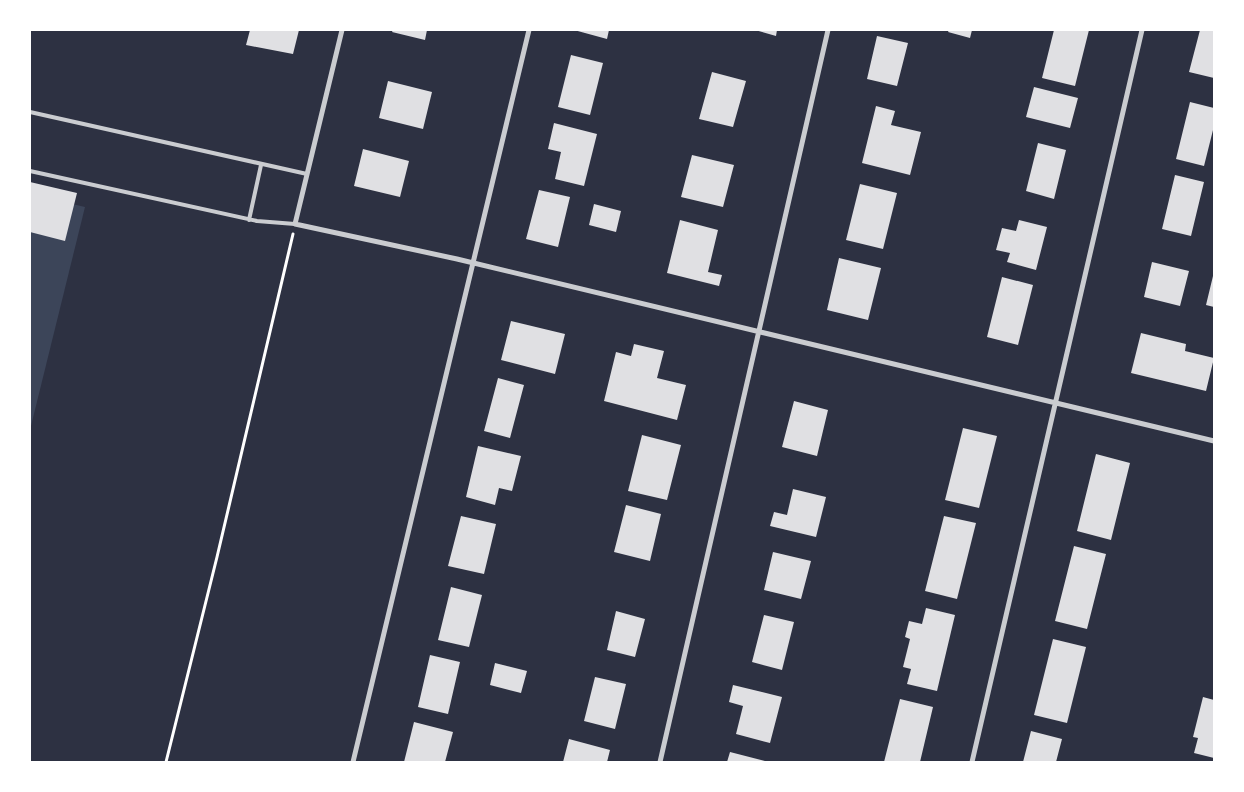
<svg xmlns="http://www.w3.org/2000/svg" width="1244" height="792" font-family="'Alegreya Sans',sans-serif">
  <rect width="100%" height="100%" fill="#2d3142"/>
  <path fill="#3c4559" d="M30 194 85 207 30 430Z"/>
  <path fill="#e0e0e3" d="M250 30H299L293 54 246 45Z
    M393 30H427L425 40 392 32Z
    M574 30H609L607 39Z
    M755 30H777L776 36Z
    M949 30H972L970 38 948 32Z
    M1054 30H1089L1075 86 1042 78Z
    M1200 30H1214V78L1189 72Z
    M877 36 908 43 897 86 867 79Z
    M571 55 603 63 590 115 558 107Z
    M712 72 746 81 733 127 699 119Z
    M388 81 432 92 423 129 379 118Z
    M1034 87 1078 98 1070 128 1026 117Z
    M1190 102 1214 108V126L1204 166 1176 159Z
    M876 106 895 111 891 125 921 132 910 175 862 163Z
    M554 123 597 134 584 186 555 179 561 152 548 149Z
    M1038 143 1066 150 1054 199 1026 191Z
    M363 149 409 161 400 197 354 186Z
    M692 155 734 165 723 207 681 197Z
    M1175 175 1204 182 1191 236 1162 229Z
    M30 182 77 193 65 241 30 232Z
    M860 184 897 193 883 249 846 240Z
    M539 190 570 197 558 247 526 239Z
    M594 204 621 211 616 232 589 225Z
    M680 220 718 230 708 272 722 275 719 286 667 273Z
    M1019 220 1047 227 1036 270 1007 262 1010 253 996 250 1002 228 1016 231Z
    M839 258 881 268 868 320 827 310Z
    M1152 262 1189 271 1180 306 1144 297Z
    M1213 276H1214V307L1206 305Z
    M1002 277 1033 285 1018 345 987 337Z
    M511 321 565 334 555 374 501 360Z
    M1141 333 1186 344 1185 351 1214 358 1206 391 1131 373Z
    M634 344 664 351 657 378 686 385 677 420 604 401 616 352 631 356Z
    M498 378 524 385 510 438 484 431Z
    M794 401 828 410 817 456 782 447Z
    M963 428 997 436 979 508 945 500Z
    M642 435 681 445 667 500 628 491Z
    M478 446 521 456 512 491 499 488 495 505 466 497Z
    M1096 454 1130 463 1111 540 1077 531Z
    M793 489 826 497 816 537 770 526 774 512 787 515Z
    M626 505 661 514 650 561 614 552Z
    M461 516 496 524 484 574 448 566Z
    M944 516 976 523 957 599 925 591Z
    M1074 546 1106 554 1087 629 1055 621Z
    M773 552 811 561 801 599 764 590Z
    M451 587 482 595 469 647 438 640Z
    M926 608 955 615 937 691 907 684 911 669 903 667 910 639 905 637 909 621 922 624Z
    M616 611 645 619 635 657 607 650Z
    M764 615 794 622 782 670 752 662Z
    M1053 639 1086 647 1067 723 1034 715Z
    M430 655 460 662 448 714 418 707Z
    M495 663 527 671 521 693 490 685Z
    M595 677 626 684 615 729 584 721Z
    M733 685 782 697 770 743 736 734 743 706 729 702Z
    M1203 697 1214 700V758L1194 753 1198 738 1193 737Z
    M900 699 933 707 920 762H884Z
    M414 722 453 732 445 762H404Z
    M1031 731 1062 739 1056 762H1023Z
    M569 739 610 750 607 762H563Z
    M730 752 765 761V762H727Z"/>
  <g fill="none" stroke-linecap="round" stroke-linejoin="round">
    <path stroke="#fff" stroke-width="3" d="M166 762 217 557 293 234"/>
    <path stroke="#caccd0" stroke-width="4" d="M30 112 307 174
      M30 171 257 221 295 224
      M249 220 261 165"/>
    <path stroke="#caccd0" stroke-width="5" d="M342 30 295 224 457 259 1214 441
      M353 762 529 30
      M660 762 828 30
      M972 762 1142 30"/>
  </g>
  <rect width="1244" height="792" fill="none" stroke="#ffffff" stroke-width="62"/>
</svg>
